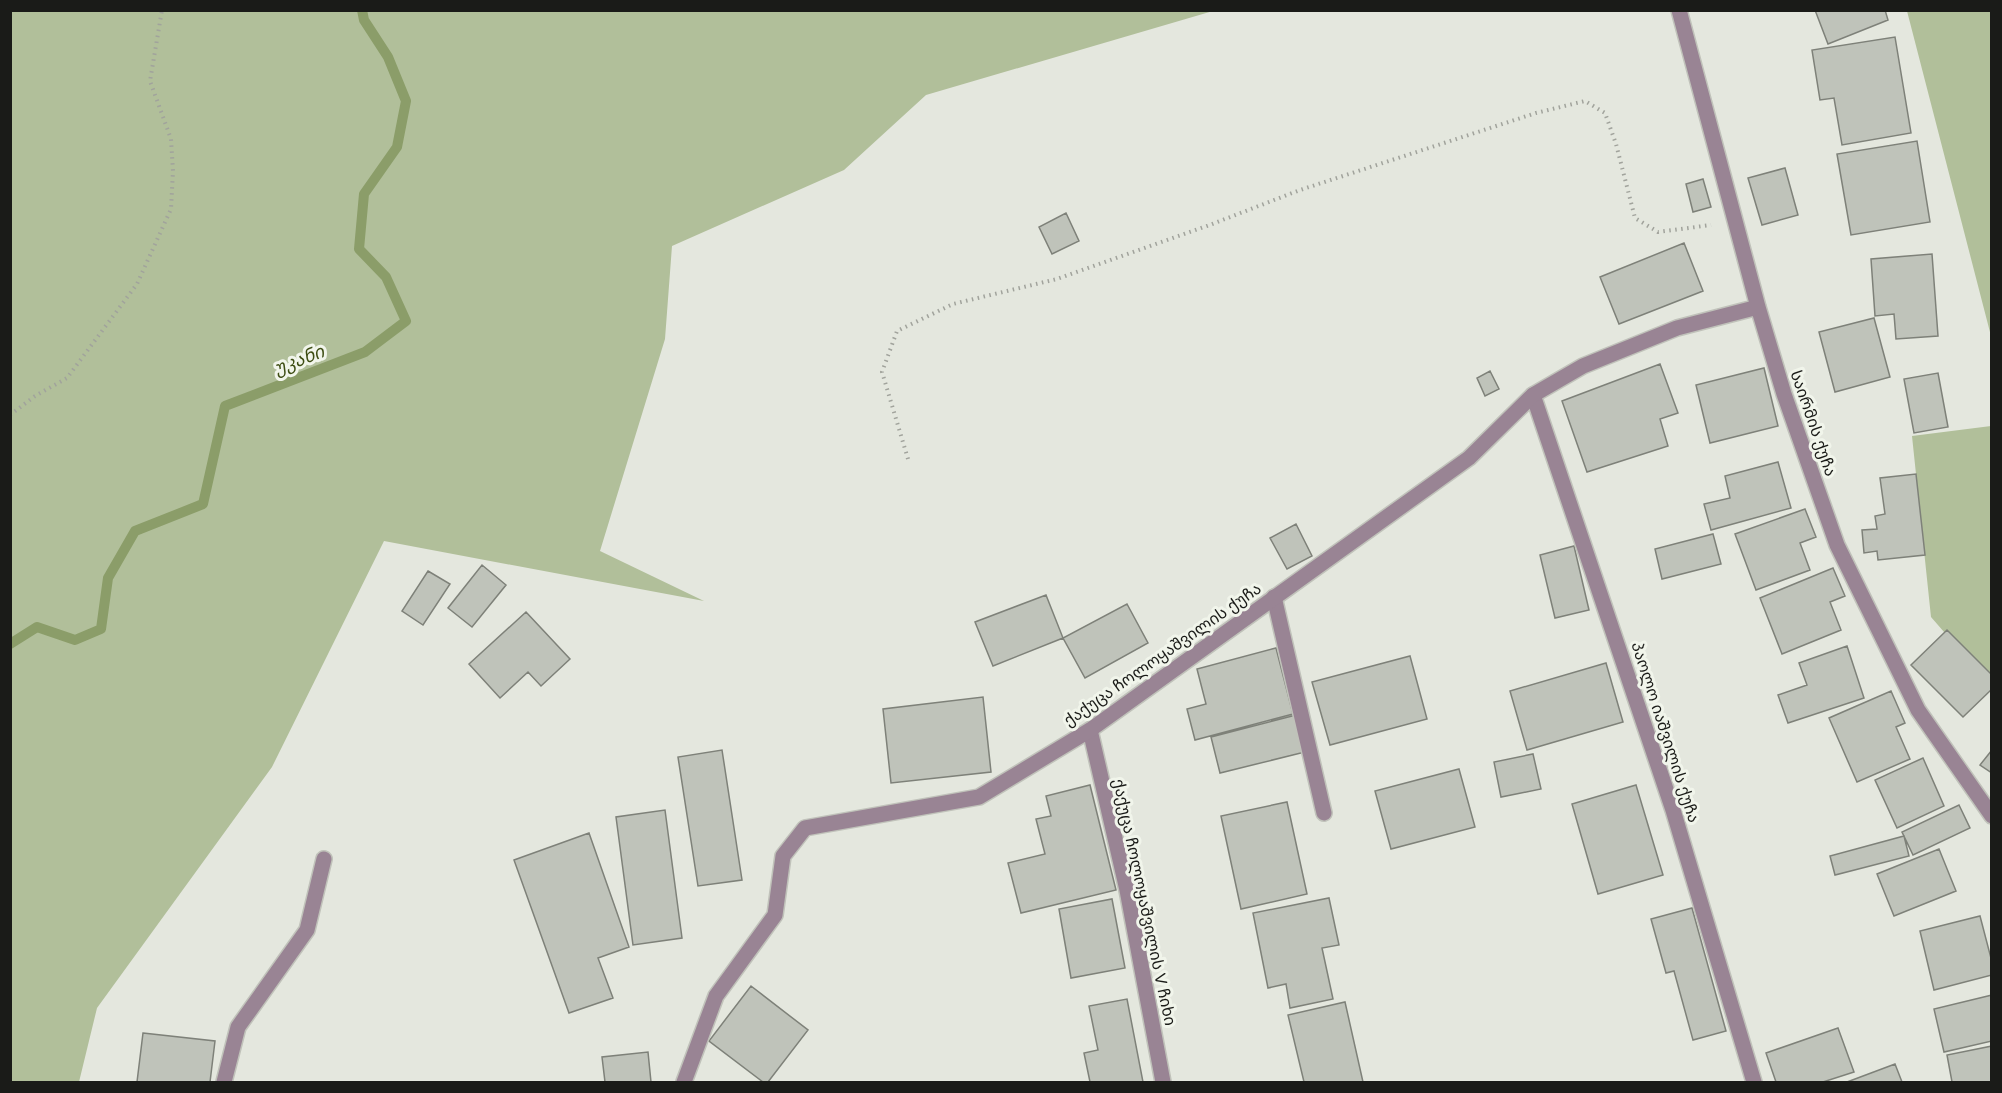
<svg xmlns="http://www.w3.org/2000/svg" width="2002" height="1093" font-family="'Varela Round','Noto Sans Georgian',sans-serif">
  <rect width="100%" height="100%" fill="#e4e7de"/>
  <path fill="#b1bf9a" d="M11 10H1213V11L926 95 844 170 672 246 665 339 600 551 704 601 384 541 272 767 97 1008 79 1082H11Z
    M1907 11H1991V336Z
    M1991 426V686L1931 617 1912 436Z"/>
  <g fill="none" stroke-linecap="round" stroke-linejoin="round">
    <path stroke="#8b9d69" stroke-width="10" d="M10 644 37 627 75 640 101 629 108 578 135 531 203 504 225 406 365 352 406 321 386 277 359 249 364 194 397 147 406 101 388 57 364 20 362 10"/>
  </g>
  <path fill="#bfc3ba" stroke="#7e8179" stroke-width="1.5" d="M1815 10H1885L1888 20 1828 44Z
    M1895 37 1911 133 1842 145 1834 98 1820 100 1812 50Z
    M1917 141 1930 222 1851 235 1837 154Z
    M1785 168 1798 215 1762 225 1748 178Z
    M1703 179 1711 207 1693 212 1686 184Z
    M1066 213 1079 241 1052 254 1039 227Z
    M1684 243 1703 291 1619 324 1600 277Z
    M1932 254 1938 336 1896 339 1894 314 1875 316 1871 259Z
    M1874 318 1890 377 1835 392 1819 332Z
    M1660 364 1678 413 1660 419 1668 446 1587 472 1562 401Z
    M1764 368 1778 426 1710 443 1696 385Z
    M1490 371 1499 389 1485 396 1477 378Z
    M1938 373 1948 427 1914 433 1904 379Z
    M1778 462 1791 508 1711 530 1704 504 1730 498 1725 476Z
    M1916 474 1925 555 1878 560 1877 551 1864 553 1862 530 1877 529 1875 516 1885 514 1880 478Z
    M1805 509 1816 537 1800 543 1810 570 1756 590 1735 534Z
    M1296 524 1312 556 1287 569 1270 538Z
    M1713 534 1721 564 1662 579 1655 549Z
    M1574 546 1589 610 1555 618 1540 555Z
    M482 565 506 585 472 627 448 608Z
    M1833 568 1845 596 1830 602 1841 630 1782 654 1760 598Z
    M428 571 450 584 423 625 402 611Z
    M1046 595 1063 638 993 666 975 622Z
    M1127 604 1148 643 1085 678 1063 638Z
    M526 612 570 659 541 686 528 672 500 698 469 664Z
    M1947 630 1992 675V689L1963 717 1911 665Z
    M1847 646 1864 698 1788 723 1778 695 1807 685 1799 663Z
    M1276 648 1293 714 1195 740 1187 709 1206 704 1197 669Z
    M1410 656 1427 719 1330 745 1312 682Z
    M1606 663 1623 722 1527 750 1510 691Z
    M1891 691 1905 723 1896 727 1910 759 1857 782 1829 718Z
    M983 697 991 772 891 783 883 709Z
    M1296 715 1305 752 1220 773 1211 737Z
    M722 750 742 880 698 886 678 757Z
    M1992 750V773L1980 765Z
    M1533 754 1541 789 1501 797 1494 762Z
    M1923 758 1944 806 1897 828 1875 780Z
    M1459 769 1475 827 1391 849 1375 791Z
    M1090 785 1116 890 1021 913 1008 863 1045 854 1036 819 1051 816 1046 796Z
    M1636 785 1663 875 1598 894 1572 804Z
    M1287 802 1307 894 1241 909 1221 816Z
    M1959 805 1970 828 1913 855 1902 832Z
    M665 810 682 938 633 945 616 817Z
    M589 833 629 947 598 958 613 998 569 1013 514 860Z
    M1904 836 1909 856 1835 875 1830 856Z
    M1939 849 1956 891 1894 916 1877 874Z
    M1329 898 1339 945 1322 948 1333 999 1290 1008 1286 984 1268 988 1253 913Z
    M1112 899 1125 968 1071 978 1059 909Z
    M1692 908 1726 1031 1693 1040 1674 971 1666 973 1651 919Z
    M1980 916 1992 962V975L1934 990 1920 931Z
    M751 986 808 1030 768 1082H763L709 1041Z
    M1992 995V1041L1944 1052 1934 1009Z
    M1127 999 1143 1082H1090L1084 1053 1098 1050 1089 1006Z
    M1345 1002 1363 1082H1304L1288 1015Z
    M1838 1028 1854 1072 1823 1082H1776L1766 1053Z
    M143 1033 215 1041 210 1082H137Z
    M1992 1046V1082H1952L1947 1055Z
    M648 1052 651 1082H605L602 1057Z
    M1895 1064 1902 1082H1847Z"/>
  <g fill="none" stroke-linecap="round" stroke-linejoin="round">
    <g stroke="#c0c2ba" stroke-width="18">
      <path id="lane" d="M1533 395 1673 810 1754 1082
        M1274 597 1324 813
        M1090 730 1127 890 1163 1082
        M224 1082 238 1027 307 930 324 859"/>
    </g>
    <g stroke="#c0c2ba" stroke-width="18">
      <path id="street" d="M1679 10 1758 307 1784 394 1837 545 1918 710 1992 816
        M684 1082 716 996 775 915 783 856 805 828 979 797 1090 730 1469 458 1533 395 1583 366 1677 328 1758 307"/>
    </g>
    <path stroke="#a1a39c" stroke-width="4" stroke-dasharray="1.5 4.5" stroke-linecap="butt" d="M10 415 35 396 67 378 137 284 171 209 173 171 171 139 150 81 162 10
      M908 459 882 372 897 331 953 304 1057 279 1207 226 1300 190 1536 113 1585 101 1605 113 1616 144 1635 218 1658 232 1711 225"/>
    <use href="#lane" stroke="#998494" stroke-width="15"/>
    <use href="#street" stroke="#998494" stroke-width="15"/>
  </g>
  <g text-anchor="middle" stroke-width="6" stroke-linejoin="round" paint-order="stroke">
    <g font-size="16" fill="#1a1b18" stroke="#f1f5eb">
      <text transform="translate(1814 423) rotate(71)" y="6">საირმის ქუჩა</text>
      <text transform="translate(1162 654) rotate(-35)" y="6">ქაქუცა ჩოლოყაშვილის ქუჩა</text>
      <text transform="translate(1666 732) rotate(72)" y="6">პაოლო იაშვილის ქუჩა</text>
      <text transform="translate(1145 902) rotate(78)" y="6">ქაქუცა ჩოლოყაშვილის V ჩიხი</text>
    </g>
    <g font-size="18" font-style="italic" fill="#3d4d13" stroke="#f1f5eb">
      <text transform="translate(299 360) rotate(-21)" y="6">უკანი</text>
    </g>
  </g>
  <rect width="2002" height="1093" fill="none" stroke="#1a1b18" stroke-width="24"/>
</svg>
